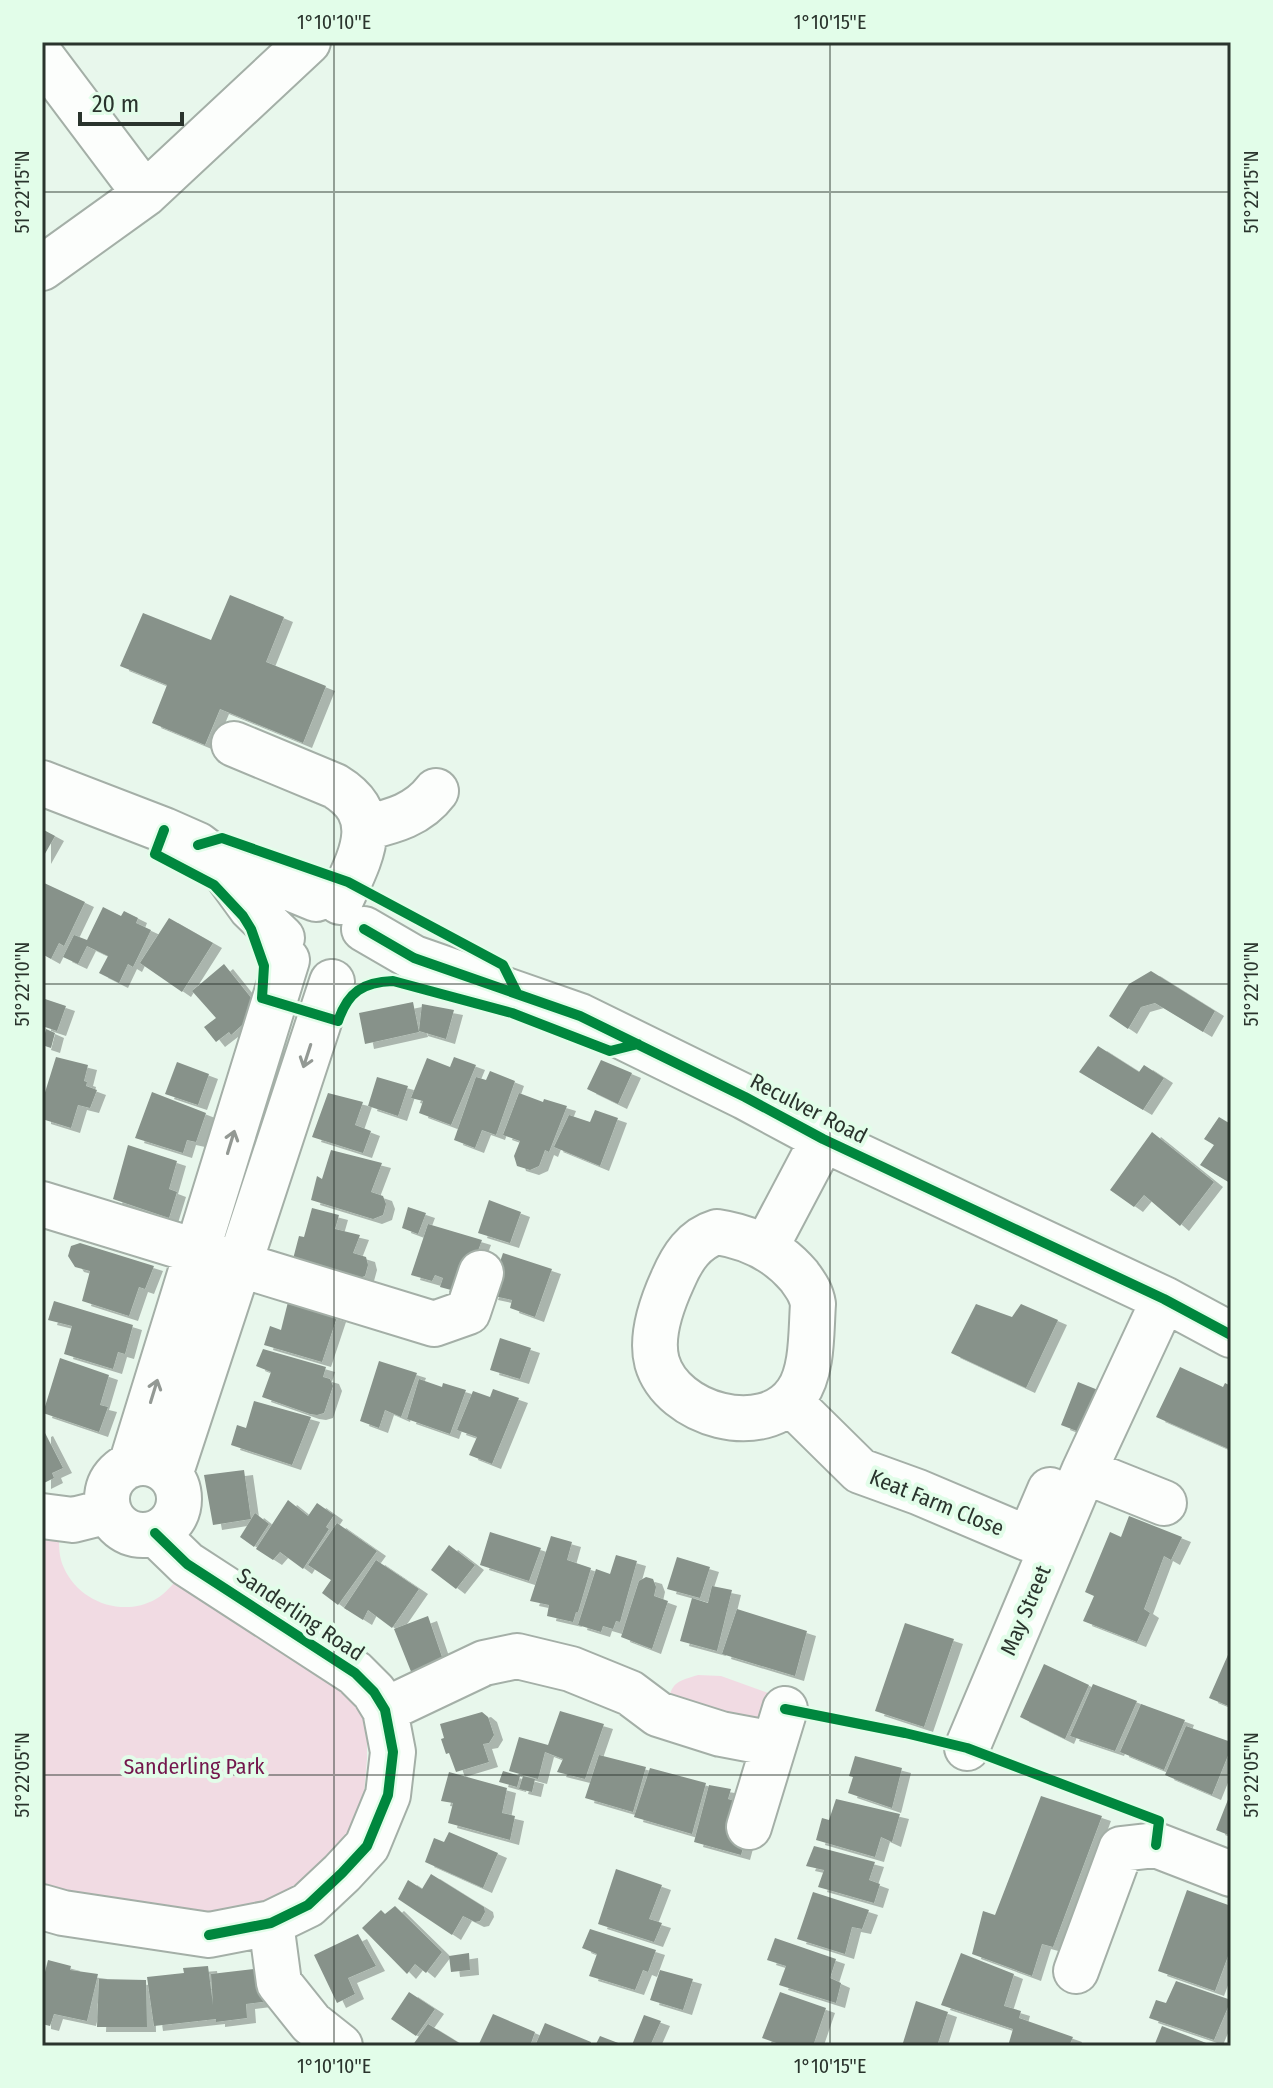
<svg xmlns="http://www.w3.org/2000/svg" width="1273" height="2088" font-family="'Fira Sans Condensed',sans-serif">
  <defs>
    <filter id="shadow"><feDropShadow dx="9" dy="5" stdDeviation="0" flood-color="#0004"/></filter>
  </defs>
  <rect width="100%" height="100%" fill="#e8f7ec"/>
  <path fill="#f1dbe3" d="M42 1534 59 1536C59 1547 59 1558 64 1568 79 1602 123 1618 156 1599 166 1593 172 1585 179 1577L355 1693 367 1734V1759L364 1793 348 1834 318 1868 284 1893 253 1910 194 1922 42 1893Z
    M698 1675 721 1676 779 1697 776 1722 668 1702C672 1681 679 1681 698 1675Z"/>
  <path fill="#87928a" filter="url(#shadow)" d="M230 595 284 617 266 662 326 686 303 743 220 709 205 745 152 723 167 685 120 666 143 613 211 640Z
    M42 829 55 836 42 859Z
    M42 882 85 902 64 946 59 943 51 959 42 954Z
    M103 907 121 916 124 911 138 918 136 923 151 930 133 967 128 964 119 983 99 973 108 956 87 946 78 964 63 957 74 935 87 940Z
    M169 918 213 943 182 992 140 963Z
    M224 964 260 1009 231 1035 229 1032 216 1042 204 1027 216 1018 192 991Z
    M1151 971 1215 1011 1203 1032 1155 1003 1141 1007 1128 1029 1109 1016 1129 984Z
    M42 998 66 1006 57 1031 42 1026Z
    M413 1002 419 1032 365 1044 359 1013Z
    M422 1004 454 1010 446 1039 419 1031Z
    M46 1029 55 1033 51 1048 42 1045Z
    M1098 1046 1139 1072 1144 1065 1164 1078 1143 1110 1079 1072Z
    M56 1057 88 1065 84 1081 87 1082 86 1086 97 1090 90 1108 78 1105 71 1128 42 1119V1102Z
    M454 1057 476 1065 451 1125 419 1113 423 1101 411 1098 427 1058 450 1067Z
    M601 1060 632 1073 618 1104 587 1089Z
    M177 1062 209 1074 198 1105 165 1094Z
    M490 1071 515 1081 496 1135 482 1130 475 1148 454 1140 476 1077 486 1080Z
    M377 1077 408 1086 398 1116 368 1106Z
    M152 1092 206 1113 196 1142 187 1140 183 1153 135 1138Z
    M328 1093 363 1102 355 1125 371 1131 363 1153 312 1137Z
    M519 1093 543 1102 544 1099 567 1106 549 1152 545 1150 539 1166 530 1170 517 1166 514 1156 520 1141 503 1135Z
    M595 1110 618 1118 600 1166 554 1147 569 1115 590 1122Z
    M1219 1117 1229 1123 1231 1121 1230 1183 1200 1165 1214 1145 1204 1139Z
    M1152 1132 1214 1182 1180 1226 1144 1195 1134 1207 1110 1190Z
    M128 1145 177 1161 169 1189 177 1192 169 1218 113 1199Z
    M331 1150 382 1163 371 1192 383 1196 386 1204 383 1215 373 1219 311 1200 317 1176 322 1179Z
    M489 1200 521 1212 510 1243 478 1233Z
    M408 1207 426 1213 418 1234 402 1228Z
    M312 1208 339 1215 335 1229 360 1235 353 1253 366 1257 368 1265 365 1276 356 1279 293 1259 299 1236 304 1237Z
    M428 1224 482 1240 462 1293 440 1287 443 1278 435 1275 432 1281 411 1275Z
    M80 1243 154 1266 145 1289 139 1287 129 1316 82 1301 90 1271 75 1267 68 1256 71 1246Z
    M503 1253 552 1269 535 1317 510 1308 512 1300 489 1295Z
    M54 1301 133 1325 125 1354 118 1352 113 1369 64 1354 72 1326 48 1320Z
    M288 1302 337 1317 322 1362 264 1345 270 1326 281 1330Z
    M976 1304 1012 1317 1021 1304 1058 1320 1026 1388 951 1353Z
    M500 1338 531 1348 520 1379 490 1370Z
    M263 1349 326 1367 323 1377 330 1379 333 1386 324 1413 317 1415 310 1414 262 1397 271 1372 256 1366Z
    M60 1358 109 1375 100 1405 108 1407 99 1432 43 1413Z
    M379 1361 417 1373 401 1417 385 1410 379 1428 360 1421Z
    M1180 1367 1223 1387 1225 1383 1231 1386V1450L1156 1417Z
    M419 1379 442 1387 443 1383 466 1390 450 1434 407 1419Z
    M1078 1382 1113 1396 1095 1438 1061 1425Z
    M493 1389 519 1398 492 1464 469 1455 477 1437 457 1430 473 1391 490 1397Z
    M254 1401 311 1417 292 1465 231 1445 237 1425 246 1428Z
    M44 1431 63 1468 52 1473 54 1478 42 1484V1432Z
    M244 1470 251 1519 213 1525 204 1475Z
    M288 1500 308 1516 317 1503 334 1515 326 1527 329 1529 303 1569 280 1552 273 1560 256 1549Z
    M255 1513 269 1524 254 1547 240 1537Z
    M1129 1516 1182 1537 1171 1560 1164 1556 1144 1609 1150 1613 1137 1642 1083 1621 1094 1596 1085 1592 1110 1532 1121 1537Z
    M337 1523 377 1551 338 1605 322 1593 331 1580 308 1565Z
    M490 1532 541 1548 529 1581 480 1565Z
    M551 1536 572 1542 567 1560 591 1568 578 1612H576L573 1622 547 1616 549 1605 530 1601Z
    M449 1545 475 1565 456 1589 431 1570Z
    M616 1555 637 1561 620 1622 616 1621 613 1629 603 1626 601 1632 578 1625 596 1569 610 1574Z
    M677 1557 710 1567 700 1598 667 1589Z
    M376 1560 419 1589 392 1628 368 1610 363 1620 344 1608Z
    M646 1577 653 1579 656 1587 654 1596 668 1601 652 1649 621 1637 639 1581Z
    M712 1586 732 1590 717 1651 680 1641 692 1598 708 1603Z
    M737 1609 807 1631 795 1676 722 1654Z
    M428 1616 444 1663 412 1674 394 1629Z
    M905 1623 954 1639 924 1727 875 1711Z
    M1231 1648V1707L1209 1698Z
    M1044 1664 1089 1685 1065 1739 1020 1717Z
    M1093 1684 1137 1701 1115 1751 1070 1736Z
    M1141 1704 1185 1720 1164 1770 1120 1752Z
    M560 1711 604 1724 585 1779 557 1772 563 1759 545 1752 538 1779 509 1771 519 1737 548 1745Z
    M482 1712 488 1717 494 1735 489 1743 483 1744 489 1762 456 1772 449 1753 446 1754 441 1739 444 1738 440 1724Z
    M1186 1726 1231 1742V1748L1212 1795 1165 1775Z
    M599 1755 646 1767 633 1812 585 1798Z
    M855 1756 902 1768 892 1808 848 1793 853 1777 849 1776Z
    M650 1768 706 1783 692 1834 634 1817Z
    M503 1771 520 1776 517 1787 499 1782Z
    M449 1772 507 1788 502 1813 515 1816 510 1840 448 1823 453 1803 441 1801Z
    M523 1776 535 1779 532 1792 519 1789Z
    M709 1785 731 1789 728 1799 754 1807 741 1855 694 1842Z
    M1231 1792V1836L1216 1830Z
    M1041 1796 1102 1816 1053 1947 1042 1944 1032 1976 972 1954 983 1911 995 1915Z
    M836 1799 900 1814 892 1842 881 1837 875 1857 816 1840 822 1818 829 1820Z
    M449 1832 498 1853 483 1888 425 1862 434 1838 444 1842Z
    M814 1846 875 1862 869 1880 880 1884 874 1903 818 1887 824 1870 806 1866Z
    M616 1869 662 1885 649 1919 662 1923 654 1942 598 1924Z
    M431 1874 484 1907 485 1912 480 1921 475 1922 463 1916 452 1935 398 1899 408 1880 422 1889Z
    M1187 1890 1231 1906V1948L1215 1991 1158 1971Z
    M813 1892 869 1910 862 1929 852 1927 845 1954 797 1939Z
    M395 1906 442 1952 426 1973 415 1964 407 1974 362 1928 381 1910 385 1914Z
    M590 1929 656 1950 648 1972 643 1970 635 1990 589 1976 597 1954 582 1948Z
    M358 1934 376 1966 348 1978 355 1994 337 2003 314 1955Z
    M775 1938 836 1959 830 1978 841 1983 836 2003 779 1985 786 1966 767 1960Z
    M469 1953 470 1970 451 1972 449 1956Z
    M961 1953 1014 1974 1004 2006 1021 2011 1019 2018 1073 2037 1069 2046H1008L1013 2029 941 2005Z
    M48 1960 71 1966 70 1970 98 1974 87 2021 54 2014 50 2026 42 2024V1984Z
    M208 1966 213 2005 211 1974 263 1968 270 2001 246 2004 247 2018 216 2022V2019L154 2026 147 1977 184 1973 183 1968Z
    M660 1970 693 1979 683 2010 650 2000Z
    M99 1979 146 1980 147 2027H97Z
    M1176 1981 1231 2000 1214 2040 1149 2018 1156 2000 1166 2003Z
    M409 1992 435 2009 416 2036 391 2019Z
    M780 1992 826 2008 813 2046H785L762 2038Z
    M916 2001 948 2012 937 2046H902Z
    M493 2014 535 2032 530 2046H478Z
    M644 2015 661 2021 650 2046H635L632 2045Z
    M545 2023 591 2042 590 2046H535Z
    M428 2024 464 2046H412Z
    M1162 2026 1214 2046H1154Z
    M600 2036 626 2046H595Z"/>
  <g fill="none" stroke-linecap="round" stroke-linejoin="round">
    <g stroke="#a4afa7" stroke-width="48">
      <path id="minor" d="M42 57 145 194
        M42 268 145 194 308 42
        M234 744 335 786C386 817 359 859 340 902
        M42 783 164 830 198 845 214 857 316 899
        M365 828C393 821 418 815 436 791
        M214 857 251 908 282 938
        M364 929 414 958 580 1016 745 1097 823 1139 1164 1299 1231 1335
        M42 1204 434 1324 468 1312 481 1273
        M717 1232C750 1237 777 1250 799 1276 806 1286 811 1292 813 1304 811 1330 813 1371 797 1393 764 1441 672 1415 657 1362 650 1336 662 1303 673 1279 682 1258 694 1239 717 1232Z
        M766 1247 823 1139
        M790 1402 860 1471 918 1492 1029 1539 1050 1490
        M107 1499a36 36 0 1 1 72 0a36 36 0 1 1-72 0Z
        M131 1465 287 960
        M1084 1471 1164 1503
        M170 1475 332 982
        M42 1516 73 1520 109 1511
        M385 1710 484 1663 517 1656 571 1669 630 1693 658 1714 721 1734 774 1744
        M967 1748 1084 1471 1164 1299
        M749 1827 785 1709
        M42 1907 63 1913 209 1935 271 1923 308 1905 342 1873 367 1846 388 1795 393 1752 385 1710 374 1692 355 1673 187 1564 155 1533
        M271 1923 279 1983 311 2023 340 2046
        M1076 1971 1121 1849 1156 1845 1231 1874"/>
    </g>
    <use href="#minor" stroke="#fcfefc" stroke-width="44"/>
    <g stroke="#e2fde9" stroke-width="15">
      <path id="cycleway" d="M164 830 155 854 214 885 243 916 251 929 264 966 262 998 338 1021C348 992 363 982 393 981L512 1013 610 1051 638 1044
        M198 845 222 838 348 882 503 965 517 993
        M364 929 414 958 580 1016 745 1097 823 1139 1164 1299 1231 1335
        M155 1533 187 1564 355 1673 374 1692 385 1710 393 1752 388 1795 367 1846 342 1873 308 1905 271 1923 209 1935
        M785 1709 905 1733 967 1748 1159 1821 1156 1845"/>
    </g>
    <use href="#cycleway" stroke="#00873e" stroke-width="10"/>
  </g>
  <defs><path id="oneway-shaft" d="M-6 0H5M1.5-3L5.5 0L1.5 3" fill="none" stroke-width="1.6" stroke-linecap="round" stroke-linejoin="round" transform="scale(2)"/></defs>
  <g stroke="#939994">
    <use href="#oneway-shaft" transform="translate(307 1056) rotate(108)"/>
    <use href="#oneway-shaft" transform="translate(231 1142) rotate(-73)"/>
    <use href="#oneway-shaft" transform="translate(154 1391) rotate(-73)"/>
  </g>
  <path fill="none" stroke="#2a342d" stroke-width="2" stroke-opacity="0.45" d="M334 42V2046M830 42V2046M42 192H1231M42 984H1231M42 1775H1231"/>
  <g text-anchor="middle" stroke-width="8" stroke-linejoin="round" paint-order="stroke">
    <g font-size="22" fill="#2a342d" stroke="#e2fde9">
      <text transform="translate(809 1108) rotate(27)" y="8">Reculver Road</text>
      <text transform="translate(937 1502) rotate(22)" y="8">Keat Farm Close</text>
      <text transform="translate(1025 1610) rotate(-67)" y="8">May Street</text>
      <text transform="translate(301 1614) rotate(34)" y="8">Sanderling Road</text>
    </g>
    <g font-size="22" fill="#74174d" stroke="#e2fde9">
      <text x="194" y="1774">Sanderling Park</text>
    </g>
  </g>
  <rect width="1273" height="2088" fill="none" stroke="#e2fde9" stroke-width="88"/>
  <path d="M80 112v12h102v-12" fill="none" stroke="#2a342d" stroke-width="4"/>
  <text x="92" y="112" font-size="24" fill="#2a342d" stroke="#e2fde9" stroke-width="6" paint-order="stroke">20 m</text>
  <rect x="44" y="44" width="1185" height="2000" fill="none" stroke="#2a342d" stroke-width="3"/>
  <g font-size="20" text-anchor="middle" fill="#2a342d">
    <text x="334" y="29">1°10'10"E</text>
    <text x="830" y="29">1°10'15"E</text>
    <text transform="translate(22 192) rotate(-90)" y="7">51°22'15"N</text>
    <text transform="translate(1251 192) rotate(-90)" y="7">51°22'15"N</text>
    <text transform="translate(22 984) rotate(-90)" y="7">51°22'10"N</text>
    <text transform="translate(1251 984) rotate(-90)" y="7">51°22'10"N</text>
    <text transform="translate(22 1775) rotate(-90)" y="7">51°22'05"N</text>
    <text transform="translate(1251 1775) rotate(-90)" y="7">51°22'05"N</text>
    <text x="334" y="2073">1°10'10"E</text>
    <text x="830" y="2073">1°10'15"E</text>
  </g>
</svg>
